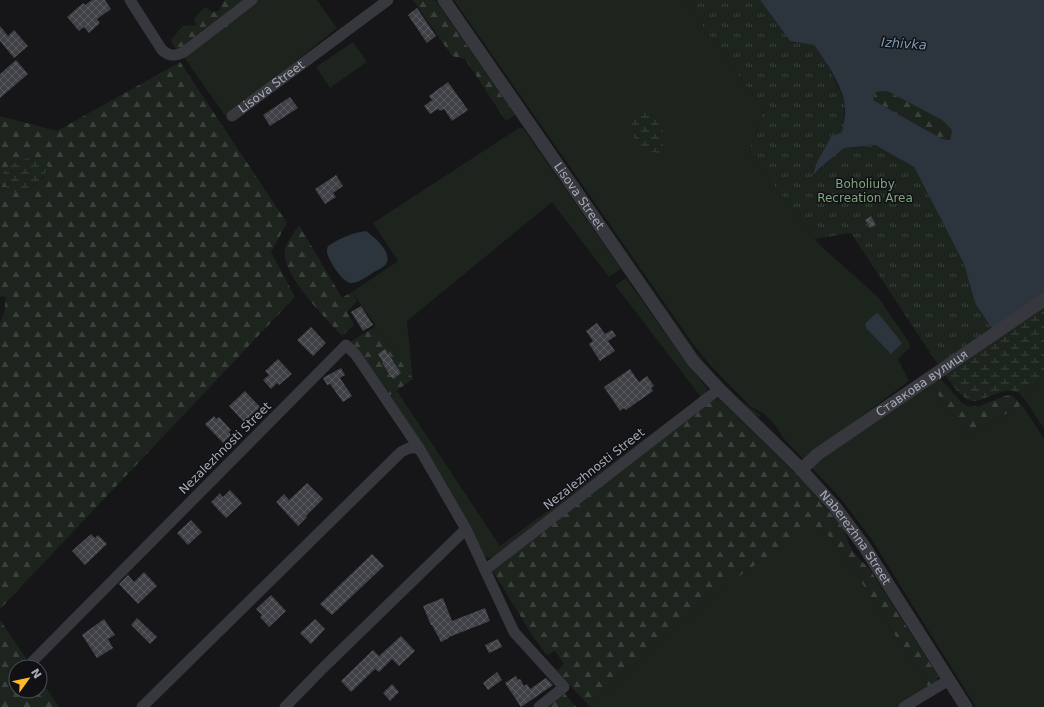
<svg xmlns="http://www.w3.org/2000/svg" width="1044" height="707" font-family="'DejaVu Sans',sans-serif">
  <defs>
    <pattern id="forest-firs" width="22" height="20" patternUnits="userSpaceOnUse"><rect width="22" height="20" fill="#1c241d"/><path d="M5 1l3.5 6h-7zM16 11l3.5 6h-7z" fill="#3a413c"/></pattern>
    <pattern id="wetland-marsh" width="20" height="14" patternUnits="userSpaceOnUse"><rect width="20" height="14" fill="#1c241d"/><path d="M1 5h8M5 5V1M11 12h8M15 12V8" fill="none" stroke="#3a413c"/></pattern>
    <pattern id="park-tufts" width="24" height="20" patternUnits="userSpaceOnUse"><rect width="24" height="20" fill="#1c241d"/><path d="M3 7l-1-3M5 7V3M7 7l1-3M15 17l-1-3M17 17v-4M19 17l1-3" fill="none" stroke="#3a413c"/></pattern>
    <pattern id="building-cross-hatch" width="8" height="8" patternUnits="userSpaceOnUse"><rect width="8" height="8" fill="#404146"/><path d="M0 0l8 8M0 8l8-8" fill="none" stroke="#595a5f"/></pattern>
  </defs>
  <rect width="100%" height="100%" fill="#161619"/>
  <path fill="#1c241d" d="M261 0H317L337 28 260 90 225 116 184 57Z
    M454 0H684L764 110 749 152 815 239 822 247 878 297 909 342 910 347 898 359 909 381 812 453 804 460 783 438 776 426 763 413 751 407 709 364 693 344Z
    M353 42 367 62 330 88 316 67Z
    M529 112 696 352C711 372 739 403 761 415L759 417 748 411 701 363Z
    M519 128H523L621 269 609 277 552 202 407 321 413 379 352 292 398 261 373 223Z
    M626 278 682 357 707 388 706 393 494 558 485 557 389 396 397 391 500 546 701 397 615 285Z
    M1044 378V429L1026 401 1019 393Z
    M930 383 967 435 1022 405 1044 439V707H976L872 540 841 499 811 467 821 456Z
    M809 526 828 535 860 580 929 688 898 707H590L633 665 718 591Z"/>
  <path fill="url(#forest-firs)" fill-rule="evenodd" d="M224 0H260L259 3H253L241 12 236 19 226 28 179 51 174 47 171 40C182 29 178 24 196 26L194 18C199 15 201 10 206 7L212 12 219 11Z
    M413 0H435L515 115 506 121 465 59 452 56Z
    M180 62 287 223 271 252 295 297 0 609V323L4 313 6 298 3 296 0 297V116L57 131ZM28 158 44 177 33 186 12 194 9 165Z
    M887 91 942 120 952 130 950 140H942L873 100 876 92Z
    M299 225 342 298 352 292 357 301 347 312 354 325 342 336C326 318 280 274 285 249 287 241 295 232 299 225Z
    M376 326 413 379 389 396 350 342Z
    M939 377 962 403 971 407 979 406 1005 396 1011 395 1022 405 967 435 930 383Z
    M712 398 714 400 717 398 720 400 799 477 841 525C846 533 847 539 850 546 855 555 862 562 869 568L938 676 937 683 929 688 860 580 828 535 809 527 718 591 633 665 590 707 557 671 564 664 555 651 547 655 532 635 491 568Z
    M0 620 32 667H16V691H40V679L59 707H0Z
    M564 693 576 707H548Z"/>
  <path fill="url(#wetland-marsh)" d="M644 112 652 113 663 131V148L659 153 641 150C632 137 632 131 632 116Z
    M28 158H38L48 166C41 185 30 188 11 194L5 184 2 175 9 165Z
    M1044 307V378L1019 393C998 382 981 410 965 398 957 392 950 382 944 374Z"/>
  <path fill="url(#park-tufts)" d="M684 0H760L790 41 814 45 826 62 841 93 845 106 842 132 814 174 844 148 875 145 914 167 964 264 975 303 993 330 939 366 851 233 815 239 749 152 764 110Z"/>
  <path fill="#2c353d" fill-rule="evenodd" d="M760 0H1044V295L993 330 975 303 964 264 914 167 875 145 844 148 820 168 813 175 817 162 831 137 842 132C843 124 846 115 845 107 844 88 825 60 814 45L790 41ZM887 91 942 120 952 130 950 140 942 139 873 100 876 92Z
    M366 231C374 237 393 252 386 264 383 268 375 271 371 274 365 278 358 283 351 283 343 283 328 260 327 252 327 250 327 248 328 246 340 238 352 233 366 231Z
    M878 313 902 343 891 354 866 328 865 324 873 316Z"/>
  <path fill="url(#building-cross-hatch)" d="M92 0H105L111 9 97 19 100 23 89 33 84 27 79 31 67 17 83 3 85 5Z
    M417 8 436 36 427 43 408 15Z
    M0 26 8 36 14 30 28 46 14 58 0 41Z
    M16 60 28 74 0 98V74Z
    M448 82 468 110 452 121 444 109 440 111 438 109 430 114 424 106 432 100 429 96Z
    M290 97 298 108 270 126 263 115Z
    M336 175 343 186 333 193 336 197 325 204 315 189Z
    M871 216 876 225 870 228 865 220Z
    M361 306 373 325 363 331 351 312Z
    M597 323 605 334 612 330 616 336 608 341 615 351 600 361 589 344 593 341 586 331Z
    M311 327 326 343 313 356 297 340Z
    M385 349 401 373 393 379 382 363 383 362 378 354Z
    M278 359 292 374 279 385 277 383 271 389 263 380 269 375 265 371Z
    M341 368 345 375 340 378 352 396 343 402 330 384 327 385 323 378Z
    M630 369 639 382 647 376 654 386 651 388 653 391 626 410 624 408 620 411 604 387Z
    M245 391 260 407 244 422 229 406Z
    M214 416 216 419 219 417 231 430 229 432 231 435 223 443 205 424Z
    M307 483 323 499 306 516 307 517 298 526 276 502 284 494 289 500Z
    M230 490 242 503 226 518 211 502 220 493 223 497Z
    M191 520 202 532 188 545 177 533Z
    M91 534 95 538 98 535 107 544 85 565 72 551Z
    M372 554 384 566 332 615 320 604Z
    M144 572 157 586 138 604 119 584 128 575 134 582Z
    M271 595 286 611 269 627 260 617 262 615 256 609Z
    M443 598 452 621 485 608 490 621 449 637V638L441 642 432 625H431L423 606Z
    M137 618 157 637 150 644 131 625Z
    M104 619 115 635 108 639 113 648 97 658 82 635Z
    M315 619 325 629 311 644 300 633Z
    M401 636 415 651 399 666 392 659 379 672 375 669 351 692 341 681 373 650 379 656Z
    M498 639 502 647 489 653 485 645Z
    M497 672 502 680 488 690 483 683Z
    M516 676 518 680 520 679 524 686 527 684 530 689 546 678 553 685 521 707 505 683Z
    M392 684 399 692 390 701 383 693Z"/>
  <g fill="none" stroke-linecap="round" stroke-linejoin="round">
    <g stroke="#37383e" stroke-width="11">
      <path d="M130 0 162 50C170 57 175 56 184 52L252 0"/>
      <path id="s1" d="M232 116 388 0"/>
      <path d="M33 661 346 345 356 355 419 448 466 529 485 570"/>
      <path d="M142 707 401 452 409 448H419"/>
      <path d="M285 707 323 668 466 529"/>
      <path d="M539 707 564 687 514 632 485 570 719 389"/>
      <path d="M904 707 949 680"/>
    </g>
    <g stroke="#37383e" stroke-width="13">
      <path id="s2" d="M444 0 693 361 719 389 797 465 835 507 864 546 966 707"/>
      <path id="s3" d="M801 470 818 454 1044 300"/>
    </g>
  </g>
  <g text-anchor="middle" stroke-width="3" stroke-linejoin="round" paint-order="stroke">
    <g font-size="12" fill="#a8adb9" stroke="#111114">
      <text dy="4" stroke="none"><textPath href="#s1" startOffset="49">Lisova Street</textPath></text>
      <text dy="4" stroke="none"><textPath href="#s2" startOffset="238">Lisova Street</textPath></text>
      <text dy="4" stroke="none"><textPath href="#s3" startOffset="149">Ставкова вулиця</textPath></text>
      <text transform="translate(225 448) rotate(-45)" y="4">Nezalezhnosti Street</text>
      <text transform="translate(594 469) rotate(-38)" y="4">Nezalezhnosti Street</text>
      <text dy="4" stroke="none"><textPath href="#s2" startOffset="679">Naberezhna Street</textPath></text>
    </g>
    <g font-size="12" fill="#7ea581" stroke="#111114">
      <text x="865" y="188">Boholiuby<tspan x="865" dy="14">Recreation Area</tspan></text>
    </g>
    <g font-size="13" font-style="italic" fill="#7d9ab6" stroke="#111114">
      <text transform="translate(904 43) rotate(4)" y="5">Izhivka</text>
    </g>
  </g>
  <g transform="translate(28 679) rotate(57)"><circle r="19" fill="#111114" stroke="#4d4f56"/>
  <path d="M0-3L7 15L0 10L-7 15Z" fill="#fdba2a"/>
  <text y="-6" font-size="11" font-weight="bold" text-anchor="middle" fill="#a8adb9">N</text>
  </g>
</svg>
